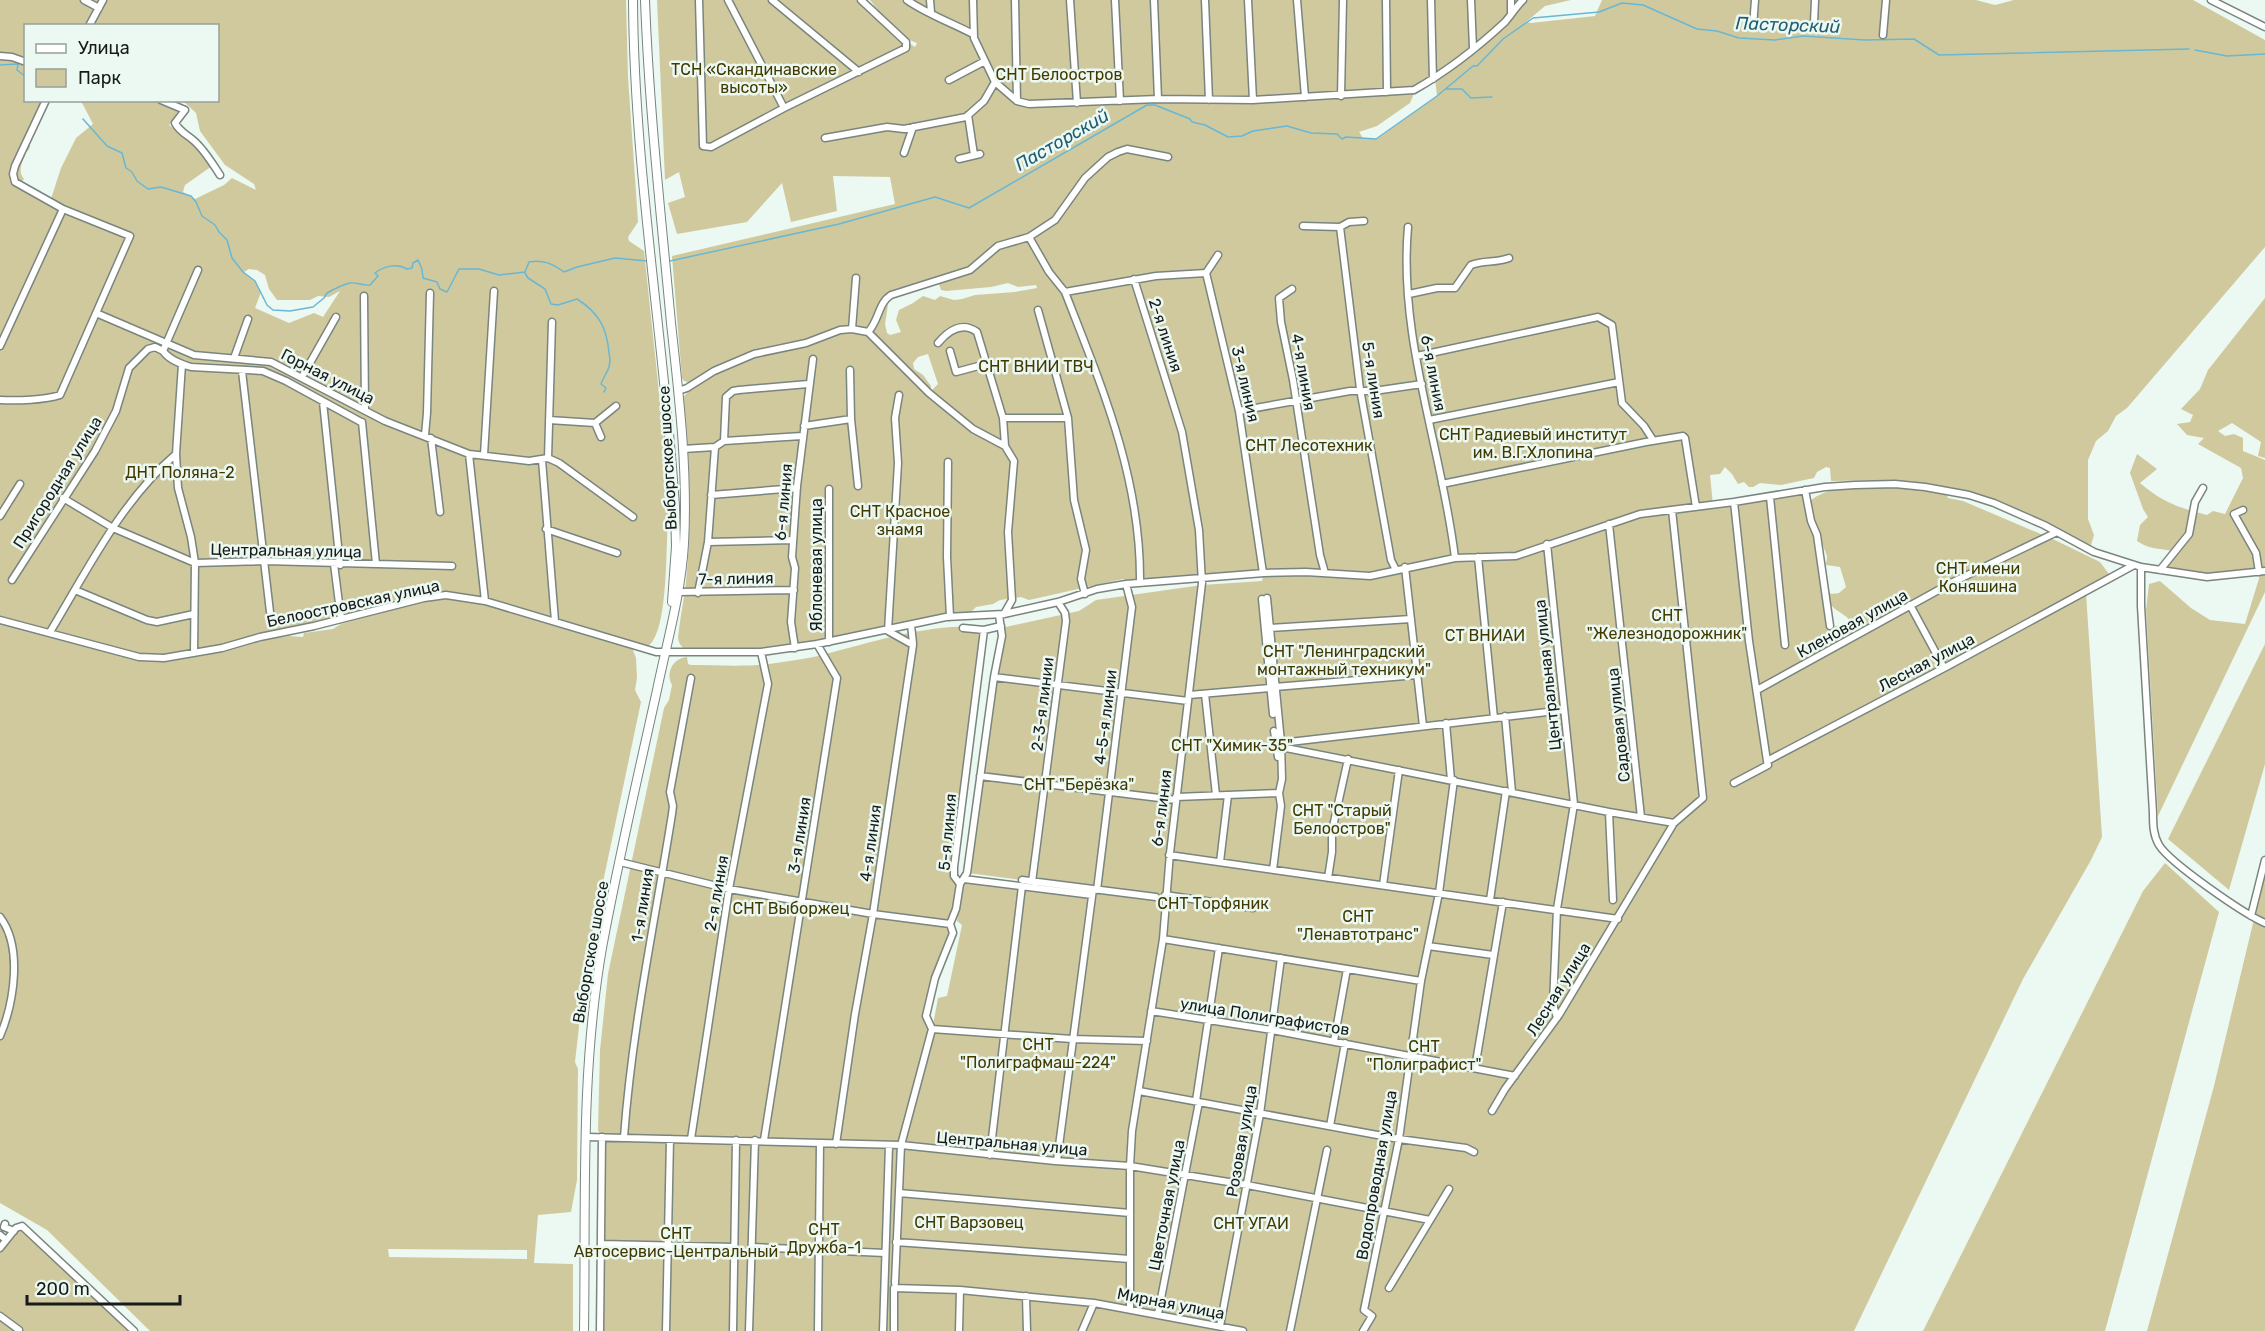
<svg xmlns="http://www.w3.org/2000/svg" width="2265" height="1331" font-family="Rubik,sans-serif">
  <rect width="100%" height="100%" fill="#ecf8f2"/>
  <path fill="#d0c99e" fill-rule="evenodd" d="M0 0H626L628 77 638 222 628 237 629 241 644 251 670 496C664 525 672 632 647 647L631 645 636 658 637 678 635 690 641 702 595 920 584 982 575 1062 578 1069 577 1180 571 1212 538 1215 534 1263 573 1264V1331H150L47 1230 0 1203V625L139 661 166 662 224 652 272 638 289 636 303 637 304 633 333 629 341 624 388 611V608L222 648 163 658 139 657 0 620ZM26 26H218V100L183 101 196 113 200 131 225 165 254 184 256 190 232 178 224 185 195 199 183 192 185 185 212 166 193 143 169 125 179 110 161 101H81L93 124 76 138 61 168 50 202 28 191 29 186 21 182 24 179C18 172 21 163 25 156L20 155 22 150 28 151 30 147 29 134 34 135 43 115 39 113 45 101 26 100ZM249 269 257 270 265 275 269 289 277 300H310L318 296 329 297 340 291 323 317 314 313 289 323 255 308 261 292 255 281 244 272ZM388 1249 527 1250V1259L389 1257Z
    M657 0H861L906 41 915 47 917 43C896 36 883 16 870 0H1571L1545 6 1526 22 1531 23 1595 16 1602 0H1976L1995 5 2014 0H2193L2265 40V247L2127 408 2116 416 2108 431 2096 441 2088 460V519L2094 535 2091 545C2062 536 2036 516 2008 505 1951 481 1893 479 1831 481L1830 468 1826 467 1817 472 1814 478 1781 485 1760 483 1753 487H1749L1744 482 1738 484 1732 474 1725 467 1720 474 1710 475 1713 505 1806 492 1831 628 1851 621C1838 608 1830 612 1826 591L1828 590 1831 594 1839 593 1846 587 1840 567 1826 565 1827 556 1813 520 1810 501C1841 476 1908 488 1946 492L1948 498 1963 501 2057 541 2100 562 2112 578 2086 593 2102 837 2091 860 2023 979 1854 1331H601L600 1135 598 1130 600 1050 608 974 664 708 669 700 672 685C665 673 673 658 687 657L688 664 691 665C716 665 744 667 769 664 787 661 805 659 823 655 858 646 953 616 984 631L954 876 958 882 952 931 926 1016 933 1025 938 998 947 996 962 925 957 921 964 879 1092 896 1093 889 968 873 1001 628 1079 611 1096 600 1202 585 1262 581 1264 573 1132 583 1123 579 1029 600 1021 597 1000 600 993 604 976 607 967 616 946 617 796 648 688 652C683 648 678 644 678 637 680 618 684 600 686 582 692 520 690 458 683 397L692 388 690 383 684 381 682 378 672 256 895 204 890 177 833 176 837 211 791 222 782 183 747 222 677 234 668 203 685 197 679 172 665 180ZM1435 78 1437 96 1377 139 1363 138 1359 132 1377 126 1410 103 1416 89ZM938 281 941 290 946 291 991 287 1008 283 1018 287 1036 285 1037 288 1015 292 975 295 962 299 954 300 940 296 935 300 923 296 913 303 899 310 896 320 901 332 890 335 887 333 885 324 888 305C877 311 881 327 868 332L892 294ZM928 354 938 384 930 392 931 386 923 375 914 369 913 363 918 357Z
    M2265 298V458L2258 456 2261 442 2232 423 2218 431 2225 436 2234 434 2243 438V451L2265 460V592L2158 816 2146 610 2149 584 2160 581 2191 608 2210 620 2245 624 2261 572 2227 576 2161 570 2172 551C2158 548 2148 549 2137 541L2140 525 2148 517 2143 509 2130 473 2137 454 2157 469 2140 483C2162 502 2179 508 2207 515L2213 511 2225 514 2243 478 2241 468 2198 444 2204 438 2187 435 2177 424 2190 422 2193 415 2181 409 2200 389 2208 370Z
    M2265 644V764L2229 890 2168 839Z
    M2165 863 2219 912 2105 1331H1923L2143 891Z
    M2265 873V1331H2147L2214 1086Z
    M22 1226 134 1331H0V1236L6 1240Z"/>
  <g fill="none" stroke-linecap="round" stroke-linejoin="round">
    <path stroke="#68b7d5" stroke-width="1.5" d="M2195 50 2227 56 2265 54
      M0 65 18 64 17 70 26 77
      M1446 89H1462L1471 98 1492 97
      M83 119 107 146 122 153 126 168 132 172 137 181 148 189 161 187 191 196 196 202 202 216 215 225 219 232 227 240 232 258 243 272 255 281 267 305 273 310 290 311 313 307 324 298 327 293C334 289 342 285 350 283 357 282 363 286 370 285L378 276 375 273C384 266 397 263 407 269L412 268 413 263 418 260 422 269 423 278 437 282 440 289 447 292 459 269H479L499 275 525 272 529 262C543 259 553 264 564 272L577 267 615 258 647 261
      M670 261 839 224 935 197 969 208 1147 105H1155L1190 119 1192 122 1205 125 1228 137 1242 136 1253 131 1287 126 1311 133 1337 134 1342 139 1346 137 1376 139 1437 96 1473 66H1477L1503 39 1533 18 1599 12 1622 3 1643 5 1697 29 1717 31 1739 38 1775 40 1803 36 1865 40 1914 39 1939 55 2189 49
      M525 273 528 278 545 289 551 304 558 305 577 299C599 313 607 328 609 353 610 357 610 363 609 367 607 373 603 378 601 384L606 388 604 392"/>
    <g stroke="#79857f" stroke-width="9">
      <path id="minor" d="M84 0 99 8
        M699 0 703 146 711 147 784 108 906 48V42L861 0
        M728 0 784 108
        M772 0 859 72
        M907 0C925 13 952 23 973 34
        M930 0 931 12
        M973 0 974 38 995 82 1017 101 1029 104 1158 99 1253 100 1414 90C1446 72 1478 47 1505 22 1511 15 1516 7 1523 0
        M1015 0 1017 101
        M1070 0 1077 103
        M1115 0 1120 101
        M1154 0 1158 99
        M1205 0 1209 100
        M1248 0 1253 100
        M1297 0 1305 97
        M1386 0 1387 92
        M1431 0 1433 79
        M1471 0 1473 48
        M1511 0V12
        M2211 0 2265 27
        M1814 23 1815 0
        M89 26 103 0
        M1753 27 1755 0
        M1883 35 1886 0
        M0 56 12 57 26 62
        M949 80 985 61
        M1341 96 1343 0
        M161 100 185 110 175 123C180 132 186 134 193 140 204 149 212 163 220 175
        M968 115 974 155
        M825 138 887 127 904 129 966 117 984 101 995 82
        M904 153 913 127
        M959 159 980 154
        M1303 226 1340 227 1349 222 1364 221
        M1340 227 1360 389 1391 560 1396 570
        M1408 227C1398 339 1442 448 1455 558
        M1029 237 1049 272 1065 292C1102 387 1141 478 1140 582
        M198 270 163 351C169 360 181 364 191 367L263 371 286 381 361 422
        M1206 273 1239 411 1263 573
        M1206 273 1218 255
        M1292 289 1279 298 1281 322 1293 380 1320 555 1325 573
        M1065 292 1156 276 1206 273
        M1409 294 1437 288H1455L1471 265C1484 260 1496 263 1509 258
        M364 296 365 410
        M1038 310 1068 418 1074 500 1086 550 1081 579 1085 594
        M96 313 194 355 271 362 385 421 469 454 529 461 548 458
        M852 329 856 278
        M868 332 929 393 973 429 1005 446
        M938 343C948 331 962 321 977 332L1003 418 1005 446 1014 461 1008 532 1012 600 1004 614
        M0 346 63 209
        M950 351 956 372 986 364
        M1417 356 1598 317 1612 325 1622 403 1644 426 1653 440
        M234 358 248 319
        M182 364 176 454 178 488 191 537 195 563 194 653
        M850 370 851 419 858 486
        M242 371 270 612
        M302 377 336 317
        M678 391 687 388 714 371 754 354 806 343 840 330 852 329 868 332C879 321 878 303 891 295L970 270 998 246 1029 237 1055 220 1085 178 1108 157 1118 152 1127 149 1168 157
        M0 400C17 401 45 400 60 395L130 236 63 209 15 182 13 174 15 166 46 100
        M323 402 340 565
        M1239 411 1350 391H1374L1422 384
        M1003 418H1068
        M549 420 595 423 616 406
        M1429 420 1619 382
        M362 422 376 564
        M595 423 601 437
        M804 426 851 419
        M425 435 427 413 430 293
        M431 438 440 512
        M724 441 802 436
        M683 449 715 447
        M469 454 485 601
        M484 455 494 291
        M548 458 552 322
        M548 458 559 463 633 517
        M542 460 555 621
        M948 462 947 557 950 617
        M1442 484 1646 442 1683 436 1685 438 1696 507
        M1805 490 1811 521 1817 535 1830 626
        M711 495 797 488
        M1770 497 1785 645
        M63 498 113 528 195 563 265 561 452 566
        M1734 502 1749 641 1767 761
        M2243 510 2234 514 2256 553 2259 572
        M0 516 20 484
        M1609 524 1641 817
        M546 529 617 553
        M708 542 793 540
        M1547 544 1574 804 1557 909 1553 1004 1557 1018
        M1478 557 1494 718
        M334 564 341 619
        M1405 567 1423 726
        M2141 567V606L2153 813C2153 824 2153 835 2159 845 2170 863 2244 914 2265 923
        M2160 570 2189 534 2195 502 2203 488
        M12 580 95 451 116 411 129 368 148 349 155 347 163 351
        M75 590 147 620 157 622 194 614
        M679 592 794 590
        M698 593 708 542 715 447 724 441 726 397 733 391 739 390 808 384
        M1267 598 1281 742 1282 779 1279 793 1281 806 1273 870
        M1262 599 1273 714
        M1910 605 1944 668
        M0 620 139 657 164 658 222 648 260 637 314 626 424 598 446 595 485 601 656 652H761L817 644 946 617 1004 614 1058 602 1097 589 1126 584 1264 573 1306 572 1370 576 1455 558 1516 556 1640 514 1734 502 1825 487 1855 485 1895 484 1925 487 1969 495 1994 503 2044 525 2094 552 2141 567 2207 577 2265 571
        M911 625 913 643
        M963 628 984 630 1001 626
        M1270 628 1411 619
        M50 632C87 571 121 501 176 454
        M829 642V489
        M795 648 791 622 795 568 792 557 797 486 813 359
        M994 677 1188 701
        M1275 687 1417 675
        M1757 690 1953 582 2057 532
        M1205 694 1216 795
        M1189 695 1270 688
        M1505 716 1512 792
        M1446 723 1451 780
        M1274 731 1278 757
        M1281 743 1564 710
        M1281 747 1609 812 1674 823
        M980 776 1176 800
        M1734 783 1768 765 1767 761 1946 667 2134 565
        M1176 797 1279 793
        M1609 812 1613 900
        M1169 855 1618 919
        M620 862 729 889 873 914 950 924
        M1220 862 1228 795
        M1328 878 1332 852V831L1348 759
        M964 879 1092 895
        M1022 880 1156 897
        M1032 882 1066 621 1065 613 1058 602
        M960 884 967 873 994 677 1002 636 999 615
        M1383 885 1399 770
        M1097 890 1132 607 1126 584
        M1165 895 1253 908
        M1490 900 1506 791
        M2251 916 2265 860
        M0 917C23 947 14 1003 0 1036
        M1163 939 1421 981
        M1428 946 1493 955
        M1151 1011 1272 1030 1515 1076
        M932 1029 926 1016 935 978 953 933 950 924 956 909 960 884 954 876V867L984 630
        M932 1029 1072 1039 1147 1041
        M1334 1041 1347 969
        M1475 1068 1503 902
        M1139 1091 1399 1139 1466 1148 1474 1152
        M1196 1101 1219 948
        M1492 1111 1505 1089 1559 1015 1674 823 1703 798 1672 510
        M1330 1126 1345 1043
        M586 1137 901 1145 1055 1161 1130 1166 1247 1185 1430 1220
        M624 1137C632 1028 655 921 672 814L673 806 670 792 691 678
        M691 1139 729 889 768 684 761 652
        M764 1140 837 678 817 644
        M836 1144 855 1014 873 914 913 645 888 631 898 463 895 418 899 395
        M990 1155 1022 886
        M1057 1161 1093 889
        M899 1193 1130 1213
        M5 1224 4 1227 14 1231
        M0 1235 5 1239
        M896 1242 1130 1259
        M601 1244 734 1247
        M752 1247 885 1253
        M0 1248 16 1228 22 1226 134 1331
        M895 1283 901 1145 932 1029
        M1389 1288 1449 1189
        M1026 1296 1027 1331
        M1130 1308V1166L1132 1131 1163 939 1170 853 1202 583 1199 530 1182 432 1134 279
        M1158 1314 1199 1102
        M0 1316 19 1330
        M1220 1326 1260 1114 1281 958
        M600 1331 602 1137
        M666 1331 670 1139
        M733 1331 736 1140
        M749 1331 755 1140
        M818 1331 820 1143
        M883 1331 889 1145
        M894 1331V1288L960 1290 1094 1303 1243 1331
        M959 1331 960 1290
        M1082 1331 1094 1303
        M1290 1331 1327 1150
        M1363 1331 1372 1316 1364 1310 1399 1139 1421 981 1439 893 1454 780"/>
    </g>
    <g stroke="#79857f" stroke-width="10">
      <path id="major" d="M633 0C634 170 664 338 675 507L676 546 672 602
        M584 1331C586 1203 580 1074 602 948 618 861 638 776 657 690 667 642 681 594 684 544 688 470 679 396 671 323 661 215 649 108 645 0"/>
    </g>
    <use href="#minor" stroke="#fff" stroke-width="6"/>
    <use href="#major" stroke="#fff" stroke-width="8"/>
  </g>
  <g text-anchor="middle" stroke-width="5" stroke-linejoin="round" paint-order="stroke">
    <g font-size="16" fill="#423900" stroke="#ecf8f2">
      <text x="754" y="75">ТСН «Скандинавские<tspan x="754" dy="18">высоты»</tspan></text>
      <text x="1059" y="80">СНТ Белоостров</text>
      <text x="1036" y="372">СНТ ВНИИ ТВЧ</text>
      <text x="1533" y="440">СНТ Радиевый институт<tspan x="1533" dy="18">им. В.Г.Хлопина</tspan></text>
      <text x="1309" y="451">СНТ Лесотехник</text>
      <text x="180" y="478">ДНТ Поляна-2</text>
      <text x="900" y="517">СНТ Красное<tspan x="900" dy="18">знамя</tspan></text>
      <text x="1978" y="574">СНТ имени<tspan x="1978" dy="18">Коняшина</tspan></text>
      <text x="1667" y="621">СНТ<tspan x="1667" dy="18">"Железнодорожник"</tspan></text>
      <text x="1485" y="641">СТ ВНИАИ</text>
      <text x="1344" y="657">СНТ "Ленинградский<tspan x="1344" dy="18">монтажный техникум"</tspan></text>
      <text x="1232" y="751">СНТ "Химик-35"</text>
      <text x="1079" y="790">СНТ "Берёзка"</text>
      <text x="1342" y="816">СНТ "Старый<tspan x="1342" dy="18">Белоостров"</tspan></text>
      <text x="1213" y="909">СНТ Торфяник</text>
      <text x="791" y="914">СНТ Выборжец</text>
      <text x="1358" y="922">СНТ<tspan x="1358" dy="18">"Ленавтотранс"</tspan></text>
      <text x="1038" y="1050">СНТ<tspan x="1038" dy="18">"Полиграфмаш-224"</tspan></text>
      <text x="1424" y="1052">СНТ<tspan x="1424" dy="18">"Полиграфист"</tspan></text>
      <text x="969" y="1228">СНТ Варзовец</text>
      <text x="1251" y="1229">СНТ УГАИ</text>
      <text x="824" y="1235">СНТ<tspan x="824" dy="18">Дружба-1</tspan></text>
      <text x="676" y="1239">СНТ<tspan x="676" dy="18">Автосервис-Центральный</tspan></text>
    </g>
    <g font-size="16" fill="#171b19" stroke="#ecf8f2">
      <text transform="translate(1166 335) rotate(72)" y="6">2-я линия</text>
      <text transform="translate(1304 372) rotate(80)" y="6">4-я линия</text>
      <text transform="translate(1434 373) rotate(79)" y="6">6-я линия</text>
      <text transform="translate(328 376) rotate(27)" y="6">Горная улица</text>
      <text transform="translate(1374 380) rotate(81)" y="6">5-я линия</text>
      <text transform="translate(1246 384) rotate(77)" y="6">3-я линия</text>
      <text transform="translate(667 458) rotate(-93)" y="6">Выборгское шоссе</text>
      <text transform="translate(57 482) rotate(-58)" y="6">Пригородная улица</text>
      <text transform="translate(783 502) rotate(-85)" y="6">6-я линия</text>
      <text transform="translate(286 550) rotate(1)" y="6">Центральная улица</text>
      <text transform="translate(816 565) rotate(-90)" y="6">Яблоневая улица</text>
      <text transform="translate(736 578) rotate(-1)" y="6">7-я линия</text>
      <text transform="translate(353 603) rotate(-12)" y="6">Белоостровская улица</text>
      <text transform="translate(1852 623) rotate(-29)" y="6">Кленовая улица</text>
      <text transform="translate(1926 662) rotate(-28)" y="6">Лесная улица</text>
      <text transform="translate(1547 675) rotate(-96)" y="6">Центральная улица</text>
      <text transform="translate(1042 704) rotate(-83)" y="6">2-3-я линии</text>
      <text transform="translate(1105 717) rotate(-83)" y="6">4-5-я линии</text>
      <text transform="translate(1618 725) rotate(-96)" y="6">Садовая улица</text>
      <text transform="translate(1161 808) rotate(-83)" y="6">6-я линия</text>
      <text transform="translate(947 832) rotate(-85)" y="6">5-я линия</text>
      <text transform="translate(799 835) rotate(-81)" y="6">3-я линия</text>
      <text transform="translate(870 843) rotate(-82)" y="6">4-я линия</text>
      <text transform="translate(716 893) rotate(-80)" y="6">2-я линия</text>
      <text transform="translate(642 905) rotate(-81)" y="6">1-я линия</text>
      <text transform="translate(590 952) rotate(-80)" y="6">Выборгское шоссе</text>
      <text transform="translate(1558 989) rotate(-58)" y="6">Лесная улица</text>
      <text transform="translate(1265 1016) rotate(9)" y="6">улица Полиграфистов</text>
      <text transform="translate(1241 1141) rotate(-80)" y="6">Розовая улица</text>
      <text transform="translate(1012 1143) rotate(5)" y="6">Центральная улица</text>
      <text transform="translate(1376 1175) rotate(-80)" y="6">Водопроводная улица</text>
      <text transform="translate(1166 1205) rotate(-79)" y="6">Цветочная улица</text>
      <text transform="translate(1171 1303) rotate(11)" y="6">Мирная улица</text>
    </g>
    <g font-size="18" font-style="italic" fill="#1f5d73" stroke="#ecf8f2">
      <text transform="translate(1788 25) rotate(2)" y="6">Пасторский</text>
      <text transform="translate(1062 140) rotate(-30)" y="6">Пасторский</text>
    </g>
  </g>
  <rect x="24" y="24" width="195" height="78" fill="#ecf8f2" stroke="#97a09b" stroke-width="1.5"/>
  <rect x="36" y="44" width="30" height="9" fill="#ffffff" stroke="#97a09b" stroke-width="1.5"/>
  <text x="78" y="54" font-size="18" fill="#171b19">Улица</text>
  <rect x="36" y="69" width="30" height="18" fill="#d0c99e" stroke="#97a09b" stroke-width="1.5"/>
  <text x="78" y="84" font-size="18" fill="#171b19">Парк</text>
  <path d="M27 1295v9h153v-9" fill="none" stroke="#171b19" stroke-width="3"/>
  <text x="36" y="1295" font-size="18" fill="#171b19" stroke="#ecf8f2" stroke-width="4.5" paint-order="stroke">200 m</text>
</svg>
